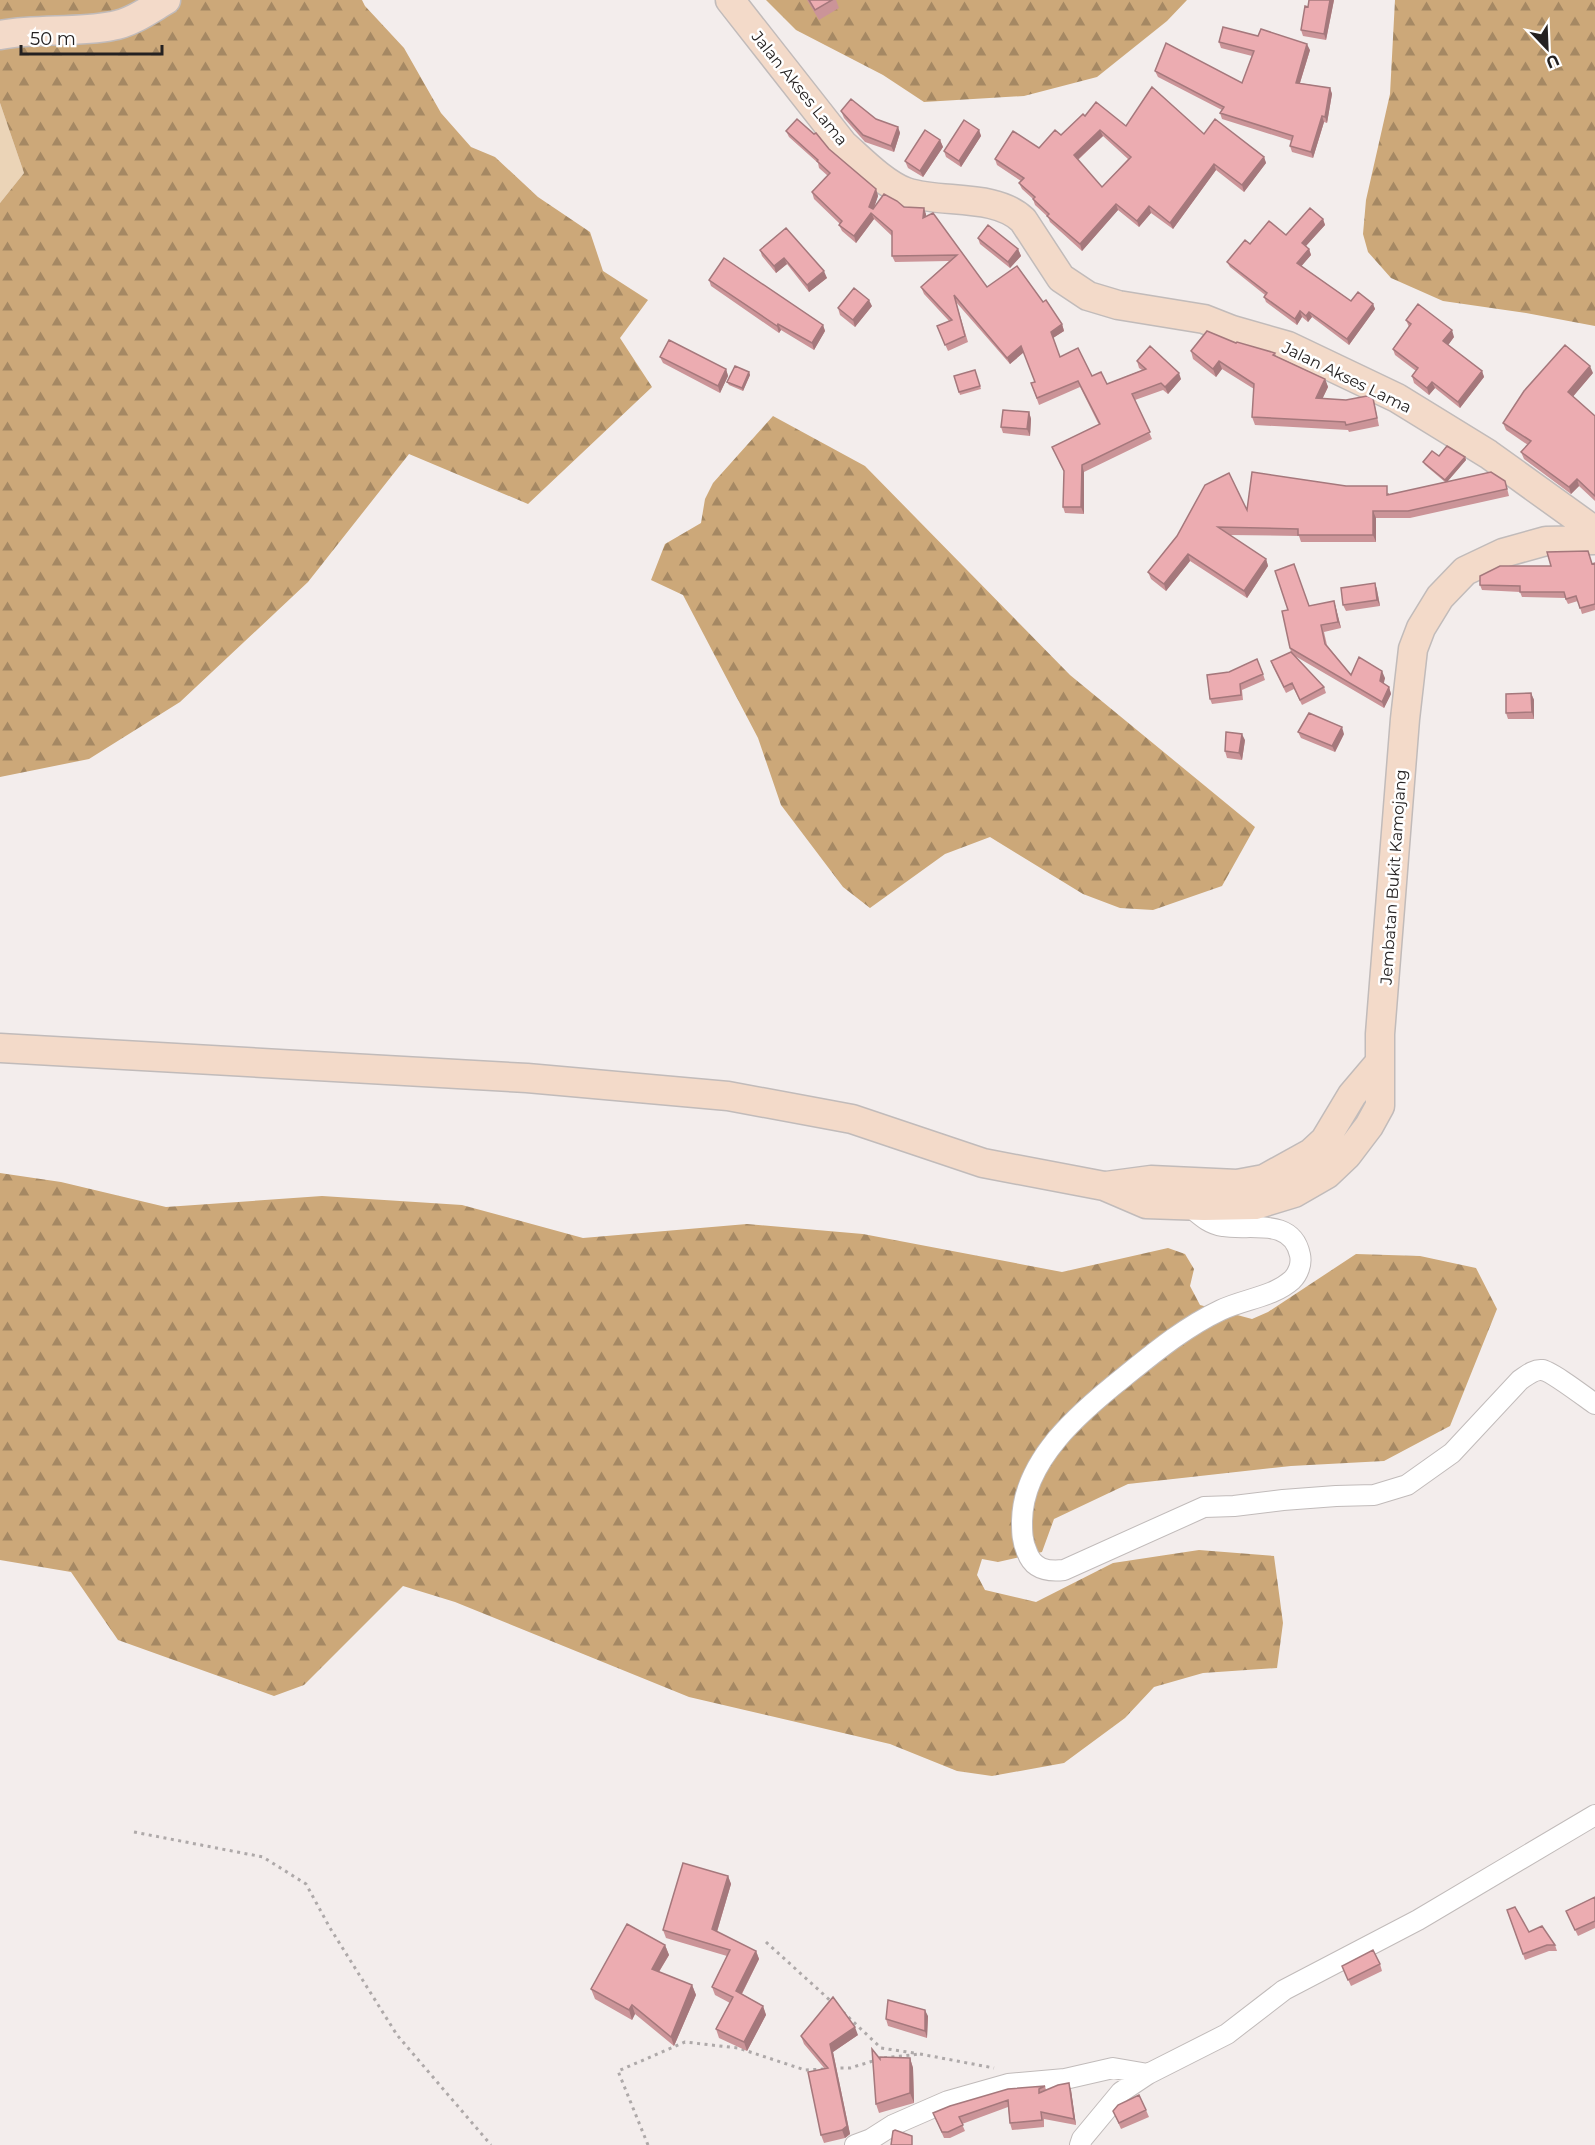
<svg xmlns="http://www.w3.org/2000/svg" width="1595" height="2145" font-family="Montserrat,sans-serif">
  <defs>
    <pattern id="forest-firs" width="22" height="20" patternUnits="userSpaceOnUse" patternTransform="scale(1.5)"><rect width="22" height="20" fill="#cca879"/><path d="M5 1l3.5 6h-7zM16 11l3.5 6h-7z" fill="#a58863"/></pattern>
  </defs>
  <rect width="100%" height="100%" fill="#f3edec"/>
  <path fill="#ebd4b7" d="M0 103 24 173 0 203Z"/>
  <path fill="url(#forest-firs)" d="M0 0H362L365 6 404 48 441 113 471 147 495 157 538 197 590 232 603 271 648 300 620 338 652 387 528 504 409 454 308 582 180 702 89 759 0 777V203L24 173 0 103Z
    M766 0H1187L1167 21 1097 77 1024 96 924 102 883 75 796 30Z
    M1395 0H1595V326L1526 313 1443 301 1391 278 1368 252 1363 234 1366 200 1390 94Z
    M773 416 865 466 1070 675 1255 827 1222 886 1153 910 1120 908 1083 894 990 837 945 854 870 908 843 887 781 805 758 738 683 595 651 580 665 544 701 523 705 499 713 483Z
    M0 1173 61 1182 166 1207 322 1196 462 1205 583 1238 747 1224 863 1234 1062 1272 1168 1248 1185 1254 1194 1269 1190 1286 1200 1305 1252 1319 1268 1312 1356 1254 1420 1256 1476 1268 1497 1309 1450 1426 1384 1461 1291 1466 1128 1484 1054 1519 1042 1552 998 1562 982 1559 977 1575 985 1590 1036 1602 1113 1563 1199 1550 1274 1556 1283 1623 1277 1668 1203 1673 1154 1687 1125 1718 1064 1763 992 1776 957 1771 890 1744 689 1697 455 1602 403 1586 304 1685 274 1696 118 1640 71 1572 0 1560Z"/>
  <g fill="none" stroke-linecap="round" stroke-linejoin="round">
    <g stroke="#c1bbba" stroke-width="22">
      <path id="street" d="M1188 1205C1199 1214 1208 1224 1223 1226 1248 1231 1292 1216 1300 1255 1302 1264 1298 1274 1292 1280 1273 1297 1244 1299 1221 1310 1185 1327 1155 1352 1124 1377 1080 1412 1023 1460 1022 1521 1022 1532 1022 1541 1027 1552 1033 1569 1047 1572 1064 1570L1204 1507 1234 1506 1283 1500 1336 1496 1374 1495 1407 1485 1452 1453 1520 1380C1526 1376 1534 1369 1542 1370 1551 1371 1585 1397 1595 1404
        M855 2145 871 2139 893 2125 948 2101 1008 2084 1065 2079 1113 2068 1148 2074
        M1080 2145 1082 2139 1121 2092 1148 2074 1227 2034 1284 1990 1418 1920 1595 1815"/>
    </g>
    <g stroke="#c1bbba" stroke-width="31">
      <path id="secondary" d="M730 0 843 144C860 159 884 184 906 192 941 204 995 193 1023 220L1061 278 1088 296 1118 305 1204 319 1232 330 1288 346 1397 398 1488 454 1595 531
        M0 35C37 28 75 33 112 26 131 23 149 10 166 0
        M0 1048 527 1078 728 1096 852 1119 983 1163 1104 1186 1146 1204 1204 1206 1255 1205 1294 1193 1327 1174 1347 1155 1369 1126 1380 1106V1034L1405 719 1413 649 1421 628 1440 597 1465 571 1503 553 1546 541 1595 540
        M1106 1186 1151 1180 1237 1184 1264 1179 1311 1153 1325 1140 1352 1095 1380 1062"/>
    </g>
    <path stroke="#aea9a9" stroke-width="3" stroke-dasharray="3 4.5" stroke-linecap="butt" d="M134 1832 263 1857 306 1884 330 1928 397 2035 491 2145
      M766 1942 833 2003
      M843 2012 881 2048 914 2053
      M920 2054 994 2068
      M833 2068H850L883 2058 920 2054
      M648 2145 618 2071 685 2042 738 2048 805 2070 826 2069"/>
    <use href="#street" stroke="#fff" stroke-width="20"/>
    <use href="#secondary" stroke="#f3dac9" stroke-width="28"/>
  </g>
  <path fill="#cb9498" fill-rule="evenodd" d="M807 0H836L839 8 819 20Z
    M1334 0 1326 40 1303 36 1301 30 1308 7Z
    M1219 42 1310 50 1300 83 1330 88 1332 94 1327 123 1324 122 1313 158 1292 152 1290 146 1292 141 1222 119 1220 113 1222 110 1158 77 1155 71 1242 83 1252 56 1221 48Z
    M841 111 898 127 900 133 894 152 865 142 844 118Z
    M1085 116 1126 126 1204 134 1264 157 1266 163 1244 192 1216 170 1173 229 1151 213 1139 227 1118 210 1082 251 1050 222 1048 217 1035 205 1033 199 1022 189 1019 183 1021 181 997 165 995 159 1039 148 1061 135ZM1103 136 1128 159 1102 187 1078 160Z
    M979 130 981 136 961 167 946 157 944 151Z
    M786 131 829 149 876 189 878 196 873 209 904 207 926 214V217L987 287 1043 302 1062 324 1064 331 1053 338 1060 357 1092 376 1107 384 1142 370 1139 368 1137 361 1181 379 1168 394 1163 390 1135 400 1152 439 1084 472V514L1065 513 1063 507 1064 472 1052 447 1099 425 1080 387 1039 405 1031 383 1035 382 1024 352 1010 364 956 302 968 342 948 351 937 326 949 321 924 294 921 287 949 261 895 262 892 256V236L874 219 856 243 842 231 839 225 840 224 814 199 812 192 828 176 819 168 818 163 789 137Z
    M940 140 943 147 923 177 908 168 905 161Z
    M1323 219 1325 225 1306 246 1309 249 1311 255 1301 266 1351 301 1373 304 1375 309 1349 345 1312 317 1308 322 1302 317 1297 325 1266 302 1264 297 1265 295 1230 267 1227 262 1250 244 1286 235Z
    M786 228 827 278 809 292 787 264 776 273 762 256 760 250Z
    M978 238 1018 249 1021 256 1010 268 980 244Z
    M709 280 823 325 825 331 814 350 781 330 779 333 711 286Z
    M872 306 855 327 840 315 838 308Z
    M1406 320 1454 337 1448 345 1482 371 1484 377 1460 408 1435 388 1429 395 1414 383 1412 376 1416 371 1395 355 1393 349 1409 327Z
    M1236 343 1275 353 1276 356 1325 379 1328 387 1322 399 1346 400 1373 398 1375 406 1379 426 1349 432 1348 430 1255 425 1252 417 1254 389 1222 369 1216 377 1193 359 1191 351Z
    M660 357 726 369 728 376 720 393 663 363Z
    M975 370 981 389 960 395 954 376Z
    M749 372 750 375 743 391 729 385 727 382Z
    M1593 373 1573 396 1595 416V501L1579 486 1571 494 1524 459 1521 452 1528 445 1506 430 1503 423Z
    M1029 412 1031 419 1030 436 1003 433 1001 427Z
    M1439 456 1465 457 1466 460 1448 481 1507 488 1509 496 1410 518H1376V542H1301L1299 536 1229 535 1266 559 1268 566 1247 598 1190 561 1166 591 1151 579 1148 572 1247 510 1389 493V495L1445 482 1425 465 1423 462Z
    M1588 551 1592 564 1595 563V610L1582 614 1578 601 1568 604 1565 598 1522 597 1520 592 1482 590 1480 585 1551 566Z
    M1375 583 1377 590 1380 606 1346 611 1343 605Z
    M1334 601 1341 628 1324 632 1327 645 1351 675 1385 678 1383 683 1389 687 1391 694 1384 708 1295 656 1324 687 1326 693 1302 705 1294 689 1286 693 1273 667 1271 661 1291 652 1290 648 1288 610Z
    M1263 674 1265 680 1242 690 1243 700 1212 704 1210 699 1207 675Z
    M1531 693 1534 700V719H1508L1506 713Z
    M1298 732 1344 734 1335 752 1301 738Z
    M1245 740 1242 760 1227 758 1225 751Z
    M728 1876 731 1884 717 1932 756 1951 759 1959 742 1994 763 2006 766 2015 747 2051 719 2038 716 2029 730 2003 715 1995 712 1987 727 1956 666 1938 663 1930Z
    M1595 1897V1928L1578 1936 1566 1911Z
    M1507 1910 1529 1932 1555 1945 1557 1951H1549L1525 1960Z
    M665 1945 669 1955 659 1972 692 1985 696 1995 674 2046 635 2014 632 2020 595 1999 591 1989Z
    M1380 1964 1382 1971 1351 1986 1342 1966Z
    M928 2016 927 2038 888 2026 886 2019Z
    M858 2035 833 2052 850 2134 845 2138 824 2143 821 2135 825 2069 804 2044 801 2036Z
    M910 2058 913 2068 914 2103 879 2113 876 2104 880 2059Z
    M1045 2086 1046 2090H1071L1076 2125 1044 2119V2127L1012 2130 1010 2123 1008 2107 962 2124 965 2131 950 2138H944L933 2113Z
    M1146 2110 1149 2117 1121 2129 1113 2111Z"/>
  <path fill="#a5787c" d="M1330 0H1334L1326 40 1324 34Z
    M1307 44 1310 50 1298 89 1296 83Z
    M1330 88 1332 94 1327 123 1325 117Z
    M1322 116 1324 122 1313 158 1311 152Z
    M898 127 900 133 894 152 891 146Z
    M979 130 981 136 961 167 959 161Z
    M1100 130 1103 136 1076 161 1074 155Z
    M940 140 943 147 923 177 920 171Z
    M1264 157 1266 163 1244 192 1242 185Z
    M1214 164 1216 170 1173 229 1170 223Z
    M876 189 878 196 872 214 874 219 856 243 854 236 869 207Z
    M1116 204 1118 210 1082 251 1080 244Z
    M1149 206 1151 213 1139 227 1137 221Z
    M924 208 926 214 925 225 923 218Z
    M1323 219 1325 225 1304 248 1302 243Z
    M1018 249 1021 256 1010 268 1008 262Z
    M1309 249 1311 255 1299 269 1297 263Z
    M784 258 787 264 776 273 774 266Z
    M824 271 827 278 809 292 807 285Z
    M869 300 872 306 855 327 853 320Z
    M1373 304 1375 309 1349 345 1347 339Z
    M1300 311 1302 317 1297 325 1295 319Z
    M1309 312 1312 317 1308 322 1306 316Z
    M778 324 781 330 779 333 777 326Z
    M1062 324 1064 331 1053 338 1051 332Z
    M823 325 825 331 814 350 812 343Z
    M1452 330 1454 337 1446 348 1443 341Z
    M1021 346 1024 352 1010 364 1007 358Z
    M1219 361 1222 369 1216 377 1213 369Z
    M1590 366 1593 373 1571 399 1568 392Z
    M726 369 728 376 720 393 718 386Z
    M1482 371 1484 377 1460 408 1458 402Z
    M749 372 750 375 743 391 742 388Z
    M1179 373 1181 379 1168 394 1165 387Z
    M1325 379 1328 387 1319 406 1316 398Z
    M1432 382 1435 388 1429 395 1427 388Z
    M1029 412 1031 419 1030 436 1027 429Z
    M1465 457 1466 460 1446 483 1445 480Z
    M1082 465 1084 472V514L1081 507Z
    M1577 479 1579 486 1571 494 1569 487Z
    M1373 511 1376 518V542L1373 535Z
    M1188 554 1190 561 1166 591 1164 584Z
    M1266 559 1268 566 1247 598 1244 591Z
    M1375 583 1377 590 1380 606 1377 600Z
    M1334 601 1336 608 1341 628 1338 622Z
    M1382 671 1385 678 1383 687 1380 681Z
    M1389 687 1391 694 1384 708 1382 702Z
    M1531 693 1534 700V719L1532 712Z
    M1342 727 1344 734 1335 752 1332 746Z
    M1242 734 1245 740 1242 760 1239 753Z
    M728 1876 731 1884 715 1938 712 1929Z
    M665 1945 669 1955 655 1978 652 1969Z
    M756 1951 759 1959 739 1999 736 1991Z
    M692 1985 696 1995 674 2046 671 2037Z
    M632 2005 635 2014 632 2020 629 2010Z
    M763 2006 766 2015 747 2051 744 2042Z
    M925 2010 928 2016 927 2038 925 2031Z
    M855 2027 858 2035 833 2052 850 2134 845 2138 842 2130 830 2044Z
    M910 2058 913 2068 914 2103 910 2093Z
    M1069 2083 1071 2090 1076 2125 1074 2119Z"/>
  <path fill="#ecacb1" stroke="#a5787c" stroke-width="1.5" fill-rule="evenodd" d="M809 0H832L815 10Z
    M1309 0H1330L1324 34 1301 30 1305 6 1308 7Z
    M1223 27 1258 36 1261 29 1307 44 1296 83 1330 88 1325 117 1322 116 1311 152 1290 146 1293 136 1220 113 1224 107 1155 71 1166 43 1242 83 1254 51 1219 42Z
    M1152 87 1204 134 1215 119 1264 157 1242 185 1214 164 1170 223 1149 206 1137 221 1116 204 1080 244 1047 216 1049 214 1033 199 1035 197 1019 183 1024 178 995 159 1013 131 1039 148 1055 130 1061 135 1083 114 1085 116 1096 102 1126 126ZM1100 130 1131 157 1102 187 1074 155Z
    M851 99 876 119 898 127 891 146 863 135 841 111Z
    M797 119 814 134 816 133 829 149 876 189 869 207 873 209 884 194 897 201 904 207 924 208 923 218 933 213 987 287 1017 266 1043 302 1046 300 1062 324 1051 332 1060 357 1078 348 1092 376 1101 372 1107 384 1146 369 1137 361 1150 346 1179 373 1165 387 1161 383 1132 394 1150 432 1082 465 1081 507H1063L1064 471 1052 447 1100 424 1078 381 1037 398 1031 383 1035 382 1021 346 1007 358 954 295 965 336 945 345 937 326 952 320 921 287 957 255 892 256V231L871 213 854 236 839 225 842 221 812 192 830 173 817 161 818 160 786 131Z
    M964 120 979 130 959 161 944 151Z
    M925 130 940 140 920 171 905 161Z
    M1310 208 1323 219 1302 243 1309 249 1297 263 1351 301 1358 292 1373 304 1347 339 1309 312 1306 316 1300 311 1295 319 1264 297 1267 293 1227 262 1245 240 1250 244 1269 221 1286 235Z
    M988 225 1018 249 1008 262 978 238Z
    M786 228 824 271 807 285 784 258 774 266 760 250Z
    M724 258 823 325 812 343 778 324 777 326 709 280Z
    M854 288 869 300 853 320 838 308Z
    M1418 304 1452 330 1443 341 1482 371 1458 402 1432 382 1427 388 1412 376 1418 368 1393 349 1411 324 1406 320Z
    M1207 331 1236 343 1237 342 1275 353 1273 355 1325 379 1316 398 1346 400 1367 396 1373 398 1377 418 1346 425 1345 422 1252 417 1254 384 1219 361 1213 369 1191 351Z
    M669 340 726 369 718 386 660 357Z
    M1565 345 1590 366 1568 392 1595 416V496L1577 479 1569 487 1521 452 1531 441 1503 423 1524 391Z
    M735 366 749 372 742 388 727 382Z
    M975 370 980 386 959 392 954 376Z
    M1003 410 1029 412 1027 429 1001 427Z
    M1447 446 1465 457 1445 480 1423 462 1432 451 1439 456Z
    M1252 472 1346 486H1387V495L1491 472 1505 481 1507 489 1408 511H1373V535H1298V529L1218 527 1266 559 1244 591 1188 554 1164 584 1148 572 1177 536 1205 485 1229 473 1247 510Z
    M1588 551 1592 564 1595 563V604L1580 608 1576 596 1566 599 1564 592H1520V586L1480 585V576L1500 566H1551L1547 552Z
    M1294 564 1309 606 1334 601 1338 622 1321 625 1325 644 1351 675 1359 657 1382 671 1380 681 1389 687 1382 702 1290 648 1282 611 1288 610 1275 571Z
    M1375 583 1377 600 1343 605 1341 588Z
    M1291 652 1324 687 1300 700 1292 683 1284 687 1271 661Z
    M1257 659 1263 674 1240 684 1241 695 1210 699 1207 675 1229 672Z
    M1531 693 1532 712 1506 713V694Z
    M1309 713 1342 727 1332 746 1298 732Z
    M1226 732 1242 734 1239 753 1225 751Z
    M683 1863 728 1876 712 1929 756 1951 736 1991 763 2006 744 2042 716 2029 733 1997 712 1987 730 1950 663 1930Z
    M1595 1897V1921L1575 1930 1566 1911Z
    M1515 1907 1529 1932 1542 1926 1555 1945H1547L1523 1954 1507 1910Z
    M627 1924 665 1945 652 1969 692 1985 671 2037 632 2005 629 2010 591 1989Z
    M1373 1950 1380 1964 1348 1980 1342 1966Z
    M833 1997 855 2027 830 2044 847 2126 842 2130 821 2135 808 2072 828 2068 801 2036Z
    M888 2000 925 2010V2031L886 2019Z
    M872 2049 880 2059V2057L910 2058V2093L876 2104Z
    M1069 2083 1074 2119 1041 2112 1042 2120 1010 2123 1008 2100 959 2117 963 2125 948 2132H942L933 2113 950 2106 1008 2089 1045 2086 1039 2089V2093L1058 2085Z
    M1139 2095 1146 2110 1119 2123 1113 2111 1118 2105Z
    M895 2130 912 2136V2145H891L893 2131Z"/>
  <g text-anchor="middle" stroke-width="5" stroke-linejoin="round" paint-order="stroke">
    <g font-size="16" fill="#242121" stroke="#fff">
      <text transform="translate(800 88) rotate(51)" y="6">Jalan Akses Lama</text>
      <text transform="translate(1347 377) rotate(26)" y="6">Jalan Akses Lama</text>
      <text transform="translate(1393 877) rotate(-86)" y="6">Jembatan Bukit Kamojang</text>
    </g>
  </g>
  <g transform="translate(1547 48) rotate(157)" stroke="#ffffff" stroke-width="4.5" paint-order="stroke">
  <path d="M0-4.5L10 22L0 15L-10 22Z" fill="#242121"/>
  <text y="-9" font-size="16" font-weight="bold" text-anchor="middle" fill="#242121">U</text>
  </g>
  <path d="M21 45v9h141v-9" fill="none" stroke="#242121" stroke-width="3"/>
  <text x="30" y="45" font-size="18" fill="#242121" stroke="#ffffff" stroke-width="4.5" paint-order="stroke">50 m</text>
</svg>
